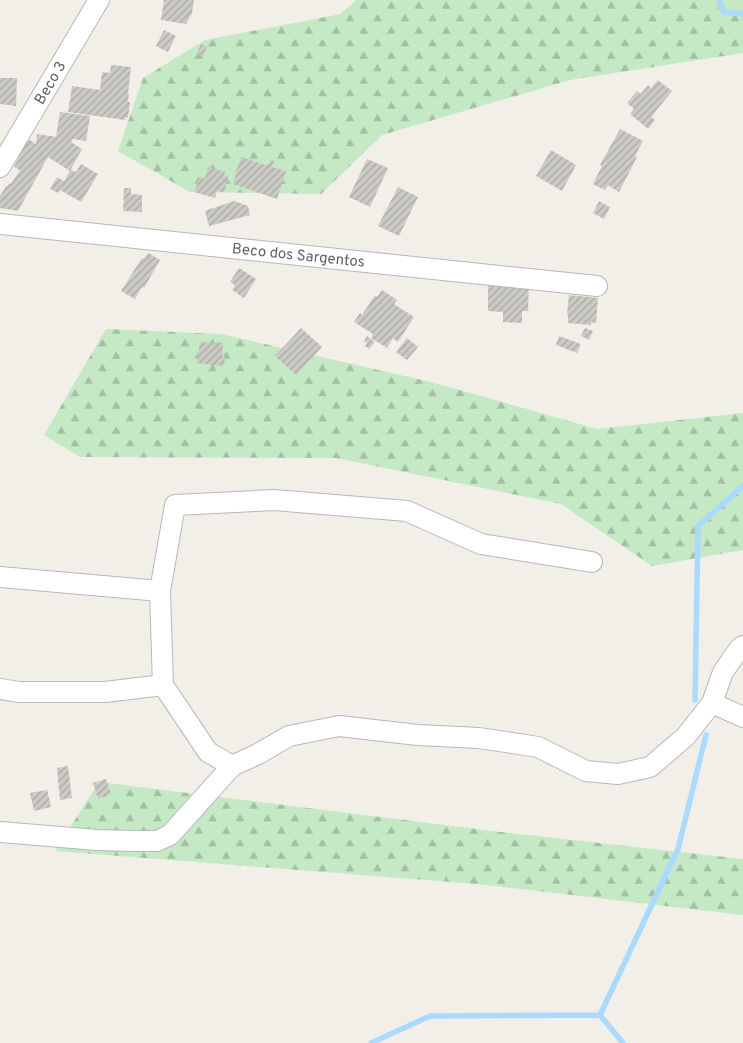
<svg xmlns="http://www.w3.org/2000/svg" width="743" height="1043" font-family="Overpass,sans-serif">
  <defs>
    <pattern id="forest-firs" width="22" height="20" patternUnits="userSpaceOnUse" patternTransform="scale(1.25)"><rect width="22" height="20" fill="#c5e8c5"/><path d="M5 1l3.5 6h-7zM16 11l3.5 6h-7z" fill="#a3c0a4"/></pattern>
    <pattern id="building-hatch" width="6" height="6" patternUnits="userSpaceOnUse" patternTransform="scale(1.25)"><rect width="6" height="6" fill="#cccac5"/><path d="M-1 1l2-2M0 6l6-6M5 7l2-2" fill="none" stroke="#a9a8a4"/></pattern>
  </defs>
  <rect width="100%" height="100%" fill="#f1efe8"/>
  <path fill="url(#forest-firs)" d="M356 0H743V53L570 80 382 135 321 194 190 192 118 151 143 78 205 40 341 14Z
    M106 329 221 334 435 383 597 429 743 413V550L652 566 561 504 336 458 80 457 44 435Z
    M99 782 501 832 743 859V915L477 884 55 851Z"/>
  <g fill="none" stroke-linecap="round" stroke-linejoin="round">
    <path stroke="#aadaff" stroke-width="5.5" d="M719 0 723 12 743 14
      M695 700 698 526 743 486
      M600 1015 678 849 706 735
      M371 1043 430 1016 600 1015 623 1043"/>
  </g>
  <path fill="url(#building-hatch)" d="M164 0H194L192 13 186 24 161 20Z
    M164 30 176 36 168 52 156 46Z
    M201 44 207 47 203 56 197 53Z
    M111 65 131 67 128 93H129L128 102H130L128 118 125 117V120L68 112 72 86 100 90 102 72 110 73Z
    M0 78H17L16 106 0 104Z
    M658 80 672 91 651 117 655 120 648 129 630 114 634 109 627 103 637 91 641 94 648 85 651 88Z
    M60 112 90 116 86 141 73 139 71 142 82 149 70 171 71 170 76 172 81 164 98 174 81 202 60 190 58 193 50 189 57 177 64 181 70 171 48 157 18 211 0 208V196L6 186H8L9 183 11 184 20 170 14 167 19 157H18L28 139 36 144 37 134 56 137Z
    M620 129 643 141 635 156 637 157 619 192 608 185 605 190 593 184 602 166 600 165Z
    M551 150 576 165 562 191 536 176Z
    M241 157 268 166 270 160 274 161 272 167 286 171 277 199 233 184Z
    M367 159 388 168 370 207 349 197Z
    M208 167 225 172 224 176 228 177 224 192 217 191 215 198 194 192 200 177 205 179Z
    M398 187 418 197 399 236 378 226Z
    M124 188H131V194L142 195V212L123 211Z
    M234 201 248 206 250 215 209 226 205 211Z
    M599 201 610 207 604 219 593 213Z
    M148 253 160 260 144 288 142 287 135 299 121 291 142 258 144 259Z
    M239 268 256 279 244 298 232 290 235 285 230 282Z
    M488 284 529 285 528 311H522V323L503 322V312L488 311Z
    M382 290 397 300 394 304 414 317 398 342 393 338 387 348 371 338 373 334 354 322 360 313 362 315 375 295 377 297Z
    M569 295 598 298 596 323 591 322V325L568 323V315H567Z
    M301 328 322 347 296 375 275 356Z
    M585 328 593 331 589 340 581 336Z
    M367 336 375 342 369 349 365 346 367 343 364 341Z
    M559 336 581 344 577 353 556 345Z
    M407 338 418 347 407 360 396 352Z
    M200 342 215 343V342L223 343 222 356H225L224 366 197 363Z
    M68 766 72 798 60 800 57 768Z
    M106 779 111 794 98 799 93 783Z
    M47 790 51 807 34 811 30 793Z"/>
  <g fill="none" stroke-linecap="round" stroke-linejoin="round">
    <g stroke="#b5b8bc" stroke-width="22">
      <g id="street">
        <path id="s1" d="M0 167 99 0"/>
        <path id="s2" d="M0 224 597 286"/>
        <path d="M592 562 481 544 407 511 274 500 175 505 160 591 163 685 208 752 232 766 258 754 289 736 339 726 418 735 479 738 538 747 586 771 618 774 650 767 686 736 712 703 723 672 739 649 743 646"/>
        <path d="M0 577 160 591"/>
        <path d="M0 689 19 692H105L163 685"/>
        <path d="M712 703 743 717"/>
        <path d="M0 832 97 840 133 841H157L170 835 232 766"/>
      </g>
    </g>
    <use href="#street" stroke="#fff" stroke-width="20"/>
  </g>
  <g text-anchor="middle" stroke-width="5" stroke-linejoin="round" paint-order="stroke">
    <g font-size="15" fill="#5f6368" stroke="#fff">
      <text dy="5" stroke="none"><textPath href="#s1" startOffset="98">Beco 3</textPath></text>
      <text dy="5" stroke="none"><textPath href="#s2" startOffset="300">Beco dos Sargentos</textPath></text>
    </g>
  </g>
</svg>
